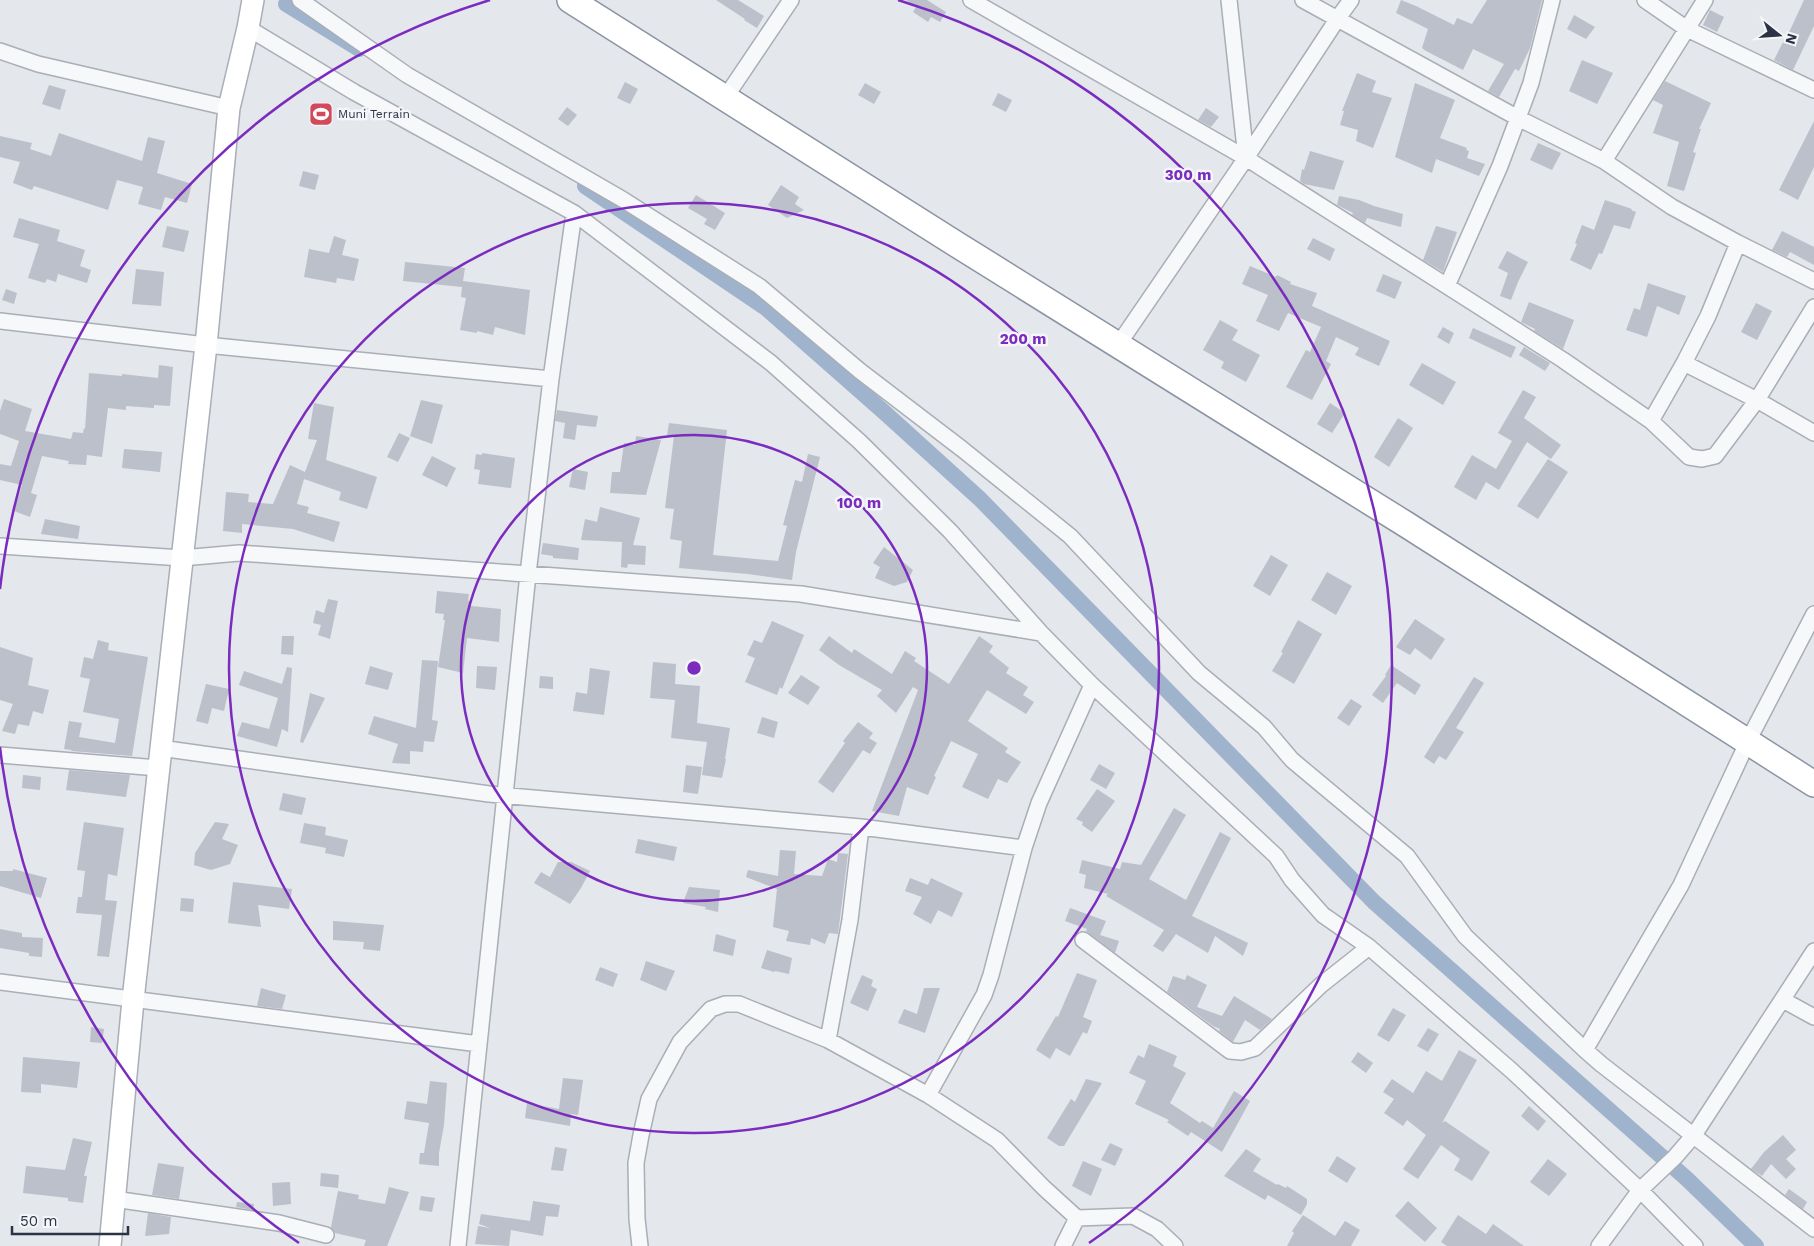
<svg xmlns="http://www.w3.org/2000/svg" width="1814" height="1246" font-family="'Work Sans',sans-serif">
  <rect width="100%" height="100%" fill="#e4e7ec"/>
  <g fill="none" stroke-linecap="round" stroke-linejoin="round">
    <path stroke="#9fb4cc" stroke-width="16" d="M286 4 359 49
      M585 186 766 308 884 412 980 499 1374 902 1687 1179 1756 1246"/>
  </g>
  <path fill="#bbc0ca" d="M716 0H738L764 16 757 28 744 20 745 19Z
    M906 0H927L946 12 940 22 931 17 928 22 913 12 916 7Z
    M1401 0 1416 6 1454 25 1457 18 1472 24 1487 0H1542L1530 48 1519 71 1515 69 1499 97 1488 91 1504 64 1473 49 1463 70 1426 51 1422 48 1428 29 1396 13Z
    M1804 0H1814V26L1793 70 1774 60 1784 40 1785 41Z
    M1710 10 1724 17 1717 32 1703 25Z
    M1574 15 1595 27 1586 39 1567 29Z
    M1582 60 1613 73 1597 104 1569 91Z
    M1357 73 1376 81 1372 92 1392 98 1373 148 1356 141 1358 130 1340 125 1344 111H1342Z
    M1665 81 1711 103 1699 129H1701L1693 152 1696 153 1684 191 1667 186 1679 142 1653 133 1663 105 1653 100Z
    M625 82 638 89 630 104 617 98Z
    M865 83 881 92 874 104 858 95Z
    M1415 83 1455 100 1440 138 1467 148 1466 150 1469 151 1467 158 1485 164 1479 176 1436 159 1432 173 1395 157Z
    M49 85 66 90 60 110 42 104Z
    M998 93 1012 100 1006 112 992 105Z
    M567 107 577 115 568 126 558 119Z
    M1206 108 1219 117 1211 127 1198 120Z
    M1814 121V167L1798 200 1779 190Z
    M59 133 142 161 148 137 165 141 157 173 192 184 187 203 165 197 161 210 138 204 143 187 117 180 108 210 34 186 32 190 13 183 20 162 0 157V136L32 143 30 149 51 156Z
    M1538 143 1561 153 1552 170 1530 160Z
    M1310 151 1344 161 1334 190 1304 184 1300 181 1302 169 1304 170Z
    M303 171 319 175 315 190 299 186Z
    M781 185 799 197 795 204 804 210 787 218 768 205Z
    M696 195 725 213 715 230 704 224 707 219 688 208Z
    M1339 196 1359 200 1374 206 1403 214 1401 227 1367 218 1365 223 1352 215 1353 213 1337 205Z
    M1605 200 1632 209 1631 210 1636 212 1630 229 1614 225 1602 254 1599 253 1591 270 1570 260 1577 244 1575 243 1582 225 1594 230Z
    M19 218 60 230 57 241 85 250 80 266 91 270 87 283 58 274 56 282 47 279 45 283 28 278 39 244 13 237Z
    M167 226 189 231 184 252 162 247Z
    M1436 226 1457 232 1443 272 1423 260Z
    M1782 231 1814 247V265L1790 252 1787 257 1772 250Z
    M334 236 346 240 342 255 359 259 354 281 337 278 336 283 304 277 309 249 329 253Z
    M1313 238 1335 249 1330 261 1307 249Z
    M1507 251 1528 262 1518 282 1511 300 1500 296 1508 273 1498 268Z
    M405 262 465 268 463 281 530 290 525 335 495 327 493 335 477 331V333L460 330 466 298 461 297 462 287 403 281Z
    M1250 266 1276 277 1277 275 1291 282 1290 284 1317 293 1312 306 1390 341 1379 366 1355 355 1359 348 1336 337 1326 361 1331 364 1312 400 1286 387 1306 350 1310 352 1321 327 1288 313 1279 331 1256 321 1268 295 1242 284Z
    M136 269 164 272 161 306 132 304Z
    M1383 274 1402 282 1395 299 1376 291Z
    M1648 283 1686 296 1679 315 1657 306 1647 337 1626 330 1634 308 1640 310Z
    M6 289 17 293 14 304 2 300Z
    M1529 302 1574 320 1563 349 1534 331 1535 329 1521 322Z
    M1756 303 1772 311 1757 340 1741 332Z
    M1220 320 1238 330 1232 340 1260 355 1246 382 1221 368 1224 362 1203 350Z
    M1443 327 1454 333 1449 344 1437 337Z
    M1473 328 1516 347 1511 358 1469 338Z
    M1524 347 1550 363 1545 371 1519 355Z
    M1422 363 1456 382 1443 405 1409 385Z
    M159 365 173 367 170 406 154 405V408L126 406V410L108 408 102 457 87 455 86 465 68 464 69 461 42 456 31 493 37 495 30 517 14 511 22 485 0 480V464L11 466 19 441 0 434V411L4 399 32 409 25 431 71 439 73 432 83 433 84 428 85 429 89 373 122 376V374L158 378Z
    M1523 390 1536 397 1524 418 1561 445 1551 459 1527 442 1499 490 1486 482 1476 500 1454 487 1472 455 1496 469 1512 441 1498 433Z
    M421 400 443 405 432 444 410 436Z
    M314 403 334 407 326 460 377 477 367 509 339 500 341 492 304 479 297 504 309 507 307 513 340 522 334 542 293 529 242 524V533L223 531 226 492 249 494 248 502 273 504 290 465 305 472 317 440 308 439Z
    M1330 403 1345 413 1332 433 1317 424Z
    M557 410 598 416 596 427 577 425 575 440 563 438 565 423 555 421Z
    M1398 418 1413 428 1389 467 1374 457Z
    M669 423 727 430 713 555 778 561 787 526 783 525 795 480 802 482 808 454 820 457 796 552 792 580 748 574 679 568 682 541 670 539 674 509 665 508 674 436 667 435Z
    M399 433 410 438 398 462 387 457Z
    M636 436 661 440 646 495 610 493 612 472H620L624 443 635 445Z
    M124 449 162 452 160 472 122 468Z
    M482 453 515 458 511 488 478 484 480 470 474 469 476 454 482 455Z
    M432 456 456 468 447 487 422 475Z
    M1548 459 1568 472 1538 519 1517 506Z
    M573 469 588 472 585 490 569 487Z
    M600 507 640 518 633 545 646 546 645 565 628 564 627 568 621 567 622 542 581 540 585 519 597 522Z
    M45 519 80 526 78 539 41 534Z
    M543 543 579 548 578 560 553 558V556L541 554Z
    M884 547 913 570 907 582 894 586 875 578 880 567 873 563Z
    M1271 555 1288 565 1270 596 1253 586Z
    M1327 572 1352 586 1336 615 1311 600Z
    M437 591 469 594 468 601 471 602V606L501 609 499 642 467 638 463 673 438 667 445 620H443L444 614 435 613Z
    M328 599 338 601 330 639 318 635 321 625 313 623 316 610 324 613Z
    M1415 619 1445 639 1431 660 1415 648 1410 655 1396 647Z
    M1298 620 1322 634 1294 684 1272 671 1283 653 1281 652Z
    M772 621 804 635 782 689 780 687 777 695 745 682 755 658 747 655 754 640 762 643Z
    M282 636H294L293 655 281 654Z
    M829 636 852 653 854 649 892 674 905 651 916 658 914 661 949 684 979 636 993 646 989 652 1009 668 1006 673 1028 687 1023 695 1034 702 1026 714 987 690 968 721 1008 748 1005 752 1021 762 1007 783 998 779 988 799 962 787 978 754 951 741 934 776 936 777 928 795 907 787 899 816 872 811 918 690 913 687 896 713 877 696 882 690 839 665 819 650Z
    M98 640 109 643 108 650 148 657 132 756 71 751 72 750 64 749 69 721 82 723 79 737 115 743 119 719 83 712 90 679 80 677 84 657 93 659Z
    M0 647 33 658 28 685 49 690 43 714 33 711 29 726 18 724 15 734 2 731 13 704 0 700Z
    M422 660 438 661 432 720 438 721 434 742 424 741 423 752 410 751V764L392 763 398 744 368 734 374 716 416 728Z
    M653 662 676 664 675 684 700 686 697 723 730 728 725 759H726L722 778 702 775 707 742 671 738 675 700 650 698Z
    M1391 665 1421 685 1415 695 1397 683 1383 703 1372 695 1386 676 1385 675Z
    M370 666 393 673 388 690 365 684Z
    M477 666 497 667 495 690 476 688Z
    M287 667 292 668 288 732 282 729 277 747 237 736 242 722 269 729 278 698 239 685 244 671 282 684Z
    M590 668 610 671 604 715 573 711 576 692 587 694Z
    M801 675 820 687 808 705 788 693Z
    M540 676 553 677V689L539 688Z
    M1474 677 1484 683 1456 728 1464 732 1446 760 1439 756 1434 764 1424 757Z
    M206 684 229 689 224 711 212 708 208 724 196 721Z
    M310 693 325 698 303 743 300 742Z
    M1351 699 1362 706 1349 726 1337 718Z
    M762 717 778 722 774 738 757 733Z
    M858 722 873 733 869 738 877 743 870 754 863 750 833 793 818 782 845 743 843 741Z
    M1099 764 1115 773 1106 789 1090 780Z
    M686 765 702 767 698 794 683 792Z
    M69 770 130 775 126 797 66 790Z
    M23 775 41 777 40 790 22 788Z
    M1097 789 1115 801 1092 832 1082 825 1083 822 1076 819Z
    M283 793 306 798 302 815 279 810Z
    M1174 808 1186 815 1149 879 1186 900 1220 832 1231 838 1192 916 1248 943 1243 956 1215 936 1208 953 1176 934 1163 952 1153 946 1164 930 1106 896 1108 894 1084 888 1086 875 1079 873 1082 860 1120 869 1122 862 1141 865Z
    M84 822 124 828 117 876 108 874 105 900 117 901 109 957 97 956 102 915 76 913 78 897H82L85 871 77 870Z
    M215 822 229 824 222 839 238 845 230 864 211 870 194 865 195 853Z
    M304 823 326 827 325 835 348 840 344 857 325 853 326 848 300 843Z
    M638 839 677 847 674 861 635 853Z
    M780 850 796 851 794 874 822 876 828 859 837 862 838 853 848 854 838 934 829 933 825 944 811 938 810 945 786 941 789 931 773 927 777 889 746 877 748 870 778 876Z
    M558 862H571L590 871 581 888 570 904 534 883 541 872 550 877Z
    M13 869 47 878 41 898 0 886V871H13Z
    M910 878 928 885 931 878 963 893 952 917 938 910 931 924 913 914 922 897 905 891Z
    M233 882 292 889 289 909 258 905 261 927 228 923Z
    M689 887 720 890 718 912 705 909 706 907 683 903Z
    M181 898 194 899 193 912 180 911Z
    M1070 908 1106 921 1100 935 1119 941 1115 953 1086 931 1087 929 1065 921Z
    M333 921 384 925 380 951 363 949 364 942 333 940Z
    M0 929 22 933V937L43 938 42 957 29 956V953L0 948Z
    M716 934 736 940 733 956 713 951Z
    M767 950 792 958 789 974 775 971 774 972 761 968Z
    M646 961 675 971 666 991 640 980Z
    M600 967 618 974 613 987 595 980Z
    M1077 973 1097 980 1083 1017 1092 1021 1087 1034 1083 1032 1070 1056 1056 1048 1050 1059 1036 1050 1056 1016 1058 1017Z
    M862 975 873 980 871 986 877 989 868 1011 850 1003Z
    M1187 975 1207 985 1197 1007 1222 1016 1234 996 1272 1019 1260 1030 1245 1020 1233 1042 1219 1031 1220 1029 1213 1026 1167 992 1173 976 1185 980Z
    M261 988 286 995 282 1009 257 1006Z
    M924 988H940L925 1033 898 1023 904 1009 917 1014Z
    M1393 1008 1406 1015 1389 1042 1377 1035Z
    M91 1027 104 1029 102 1043 90 1042Z
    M1428 1028 1439 1034 1428 1052 1417 1046Z
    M1149 1044 1177 1056 1173 1066 1186 1073 1170 1103 1200 1123 1202 1121 1213 1128 1234 1091 1250 1101 1222 1152 1191 1132 1188 1136 1167 1122 1169 1120 1135 1104 1146 1081 1129 1073 1138 1055 1144 1058Z
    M1459 1050 1477 1060 1442 1123 1445 1121 1490 1152 1472 1181 1454 1170 1460 1159 1441 1145 1418 1179 1403 1169 1426 1135 1407 1120 1403 1126 1384 1113 1394 1099 1383 1092 1392 1079 1413 1093 1426 1071 1442 1081Z
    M1358 1052 1373 1063 1366 1073 1351 1062Z
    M23 1057 80 1062 77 1088 41 1084V1093L21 1092Z
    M563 1078 583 1080 578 1115 571 1114 570 1126 525 1118 527 1103 559 1109Z
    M1086 1079 1102 1083 1064 1146H1059L1047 1138 1071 1099 1075 1102Z
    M430 1081 447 1083 444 1125 439 1153V1166L419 1164 420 1153H424L429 1123 404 1119 407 1101 427 1104Z
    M1529 1106 1546 1121 1538 1131 1521 1116Z
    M1783 1135 1796 1150 1786 1159 1796 1169 1786 1179 1771 1164 1762 1176 1751 1169 1764 1152Z
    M73 1138 92 1142 84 1176H87L83 1203 68 1201V1198L23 1193 26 1166 65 1170Z
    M1110 1143 1123 1149 1115 1166 1101 1160Z
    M555 1147 567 1149 563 1171 551 1170Z
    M1246 1149 1261 1159 1253 1171 1277 1185 1278 1184 1286 1188 1287 1186 1307 1199V1204L1301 1215 1268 1195 1265 1200 1224 1176Z
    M1337 1156 1356 1168 1347 1183 1328 1171Z
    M1548 1159 1567 1174 1549 1196 1530 1182Z
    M1083 1161 1102 1169 1091 1196 1072 1186Z
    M158 1163 184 1167 179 1199 152 1195Z
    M321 1173 339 1175 338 1188 320 1186Z
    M290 1182 291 1204 273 1206 272 1183Z
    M389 1187 409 1192 387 1246H364L366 1240 335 1233 331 1227 338 1191 359 1195 358 1199 385 1204Z
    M1789 1189 1807 1202 1803 1209 1785 1195Z
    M421 1196 435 1198 432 1212 419 1210Z
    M533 1201 560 1205 558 1217 546 1216 543 1236 511 1230 509 1246 475 1244 478 1226 490 1228 479 1224 481 1214 530 1221Z
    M1408 1201 1437 1228 1425 1242 1395 1216Z
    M237 1202 254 1204 253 1210 236 1207Z
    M148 1213 171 1217 169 1234 145 1236Z
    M1303 1215 1335 1236 1345 1221 1360 1230 1351 1246H1287L1294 1233 1292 1231Z
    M1458 1215 1486 1234 1493 1224 1524 1246H1447L1441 1242Z"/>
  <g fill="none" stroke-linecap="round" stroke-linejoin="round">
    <g stroke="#a9aeb7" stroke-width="18">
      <path id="minor" d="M300 0 407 75 622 199 759 286 860 371 962 449 1070 536 1199 673 1264 727 1292 760 1407 856 1465 936 1585 1050 1601 1064 1814 1229
        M971 0 1246 158 1563 360 1651 421 1689 457 1702 459 1715 456 1757 400 1814 307
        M1229 0 1246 158
        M1303 0 1518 118 1604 161 1672 207 1738 243 1814 281
        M1645 0 1687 29 1814 90
        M248 28 354 92 574 213 771 363 859 441 950 531 1041 633 1092 685 1276 856 1292 880 1323 915 1369 947 1512 1071 1640 1190 1695 1246
        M0 51 38 64 229 108
        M725 98 791 0
        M1604 161 1705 0
        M1447 286 1500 166 1531 83 1552 0
        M0 321 206 345 551 379
        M1118 345 1246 158 1338 18 1351 0
        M1684 363 1757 400 1814 433
        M1651 421 1684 363 1708 316 1738 243
        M0 546 182 558 239 553 801 594 1041 633
        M160 748 489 794 861 827 1024 848
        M0 755 158 768
        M1083 940 1230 1051 1241 1052 1255 1048 1321 985 1369 947
        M0 982 479 1044
        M1783 1000 1814 1017
        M828 1040 850 920 861 827
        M1585 1050 1681 885 1748 741 1814 614
        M928 1095 984 995 991 975 1024 848 1039 803 1092 685
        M114 1199 279 1223 326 1235
        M458 1246 528 574 551 379 574 213
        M640 1246 637 1219 636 1163 641 1135 649 1099 680 1042 711 1009 725 1004H739L828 1040 928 1095 997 1140 1044 1188 1077 1218 1133 1216 1157 1229 1175 1246
        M1063 1246 1077 1218
        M1599 1246 1640 1190 1675 1157 1694 1135 1814 951"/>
    </g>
    <g stroke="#a9aeb7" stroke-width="24">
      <path id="secondary" d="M110 1246 133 1000 206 345 229 108 248 28 253 0"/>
    </g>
    <g stroke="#8b94a3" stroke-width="28">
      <path id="trunk" d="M570 0 956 244 1407 525 1814 784"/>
    </g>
    <use href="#minor" stroke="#f7f8fa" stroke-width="15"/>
    <use href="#secondary" stroke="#fff" stroke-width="21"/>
    <use href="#trunk" stroke="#fff" stroke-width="25"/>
  </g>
  <g fill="none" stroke="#7b2cbf" stroke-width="2.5">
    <circle cx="694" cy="668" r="233"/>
    <circle cx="694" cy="668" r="465"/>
    <path d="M299 1243A698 698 0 0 1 0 747M0 589A698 698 0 0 1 490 0M898 0A698 698 0 0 1 1089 1243"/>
  </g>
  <defs>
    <g id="stadium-square" transform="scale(1.25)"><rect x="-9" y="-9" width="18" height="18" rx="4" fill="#d1495b" stroke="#f4f6f9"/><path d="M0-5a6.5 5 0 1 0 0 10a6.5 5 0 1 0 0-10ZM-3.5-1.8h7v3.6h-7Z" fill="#fff"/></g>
  </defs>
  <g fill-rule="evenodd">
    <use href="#stadium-square" x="321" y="114"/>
  </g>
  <g text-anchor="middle" stroke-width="5" stroke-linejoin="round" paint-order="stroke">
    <g font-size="12" fill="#2b3445" stroke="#f4f6f9" text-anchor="start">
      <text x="338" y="118">Muni Terrain</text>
    </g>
  </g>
  <circle cx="694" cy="668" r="8" fill="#7b2cbf" stroke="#f4f6f9" stroke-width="2.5"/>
  <g font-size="15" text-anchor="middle" font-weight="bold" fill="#7b2cbf" stroke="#f4f6f9" stroke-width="5" stroke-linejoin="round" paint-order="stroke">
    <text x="1188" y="180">300 m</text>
    <text x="1023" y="344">200 m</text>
    <text x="859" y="508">100 m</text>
  </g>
  <g transform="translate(1779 35) rotate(107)" stroke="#f4f6f9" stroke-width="4" paint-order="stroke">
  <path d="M0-4L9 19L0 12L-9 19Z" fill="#2b3445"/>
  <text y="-8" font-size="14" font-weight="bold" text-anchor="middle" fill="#2b3445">N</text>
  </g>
  <path d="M12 1226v8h116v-8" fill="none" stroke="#2b3445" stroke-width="2.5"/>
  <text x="20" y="1226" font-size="15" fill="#2b3445" stroke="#f4f6f9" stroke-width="4" paint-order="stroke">50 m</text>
</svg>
